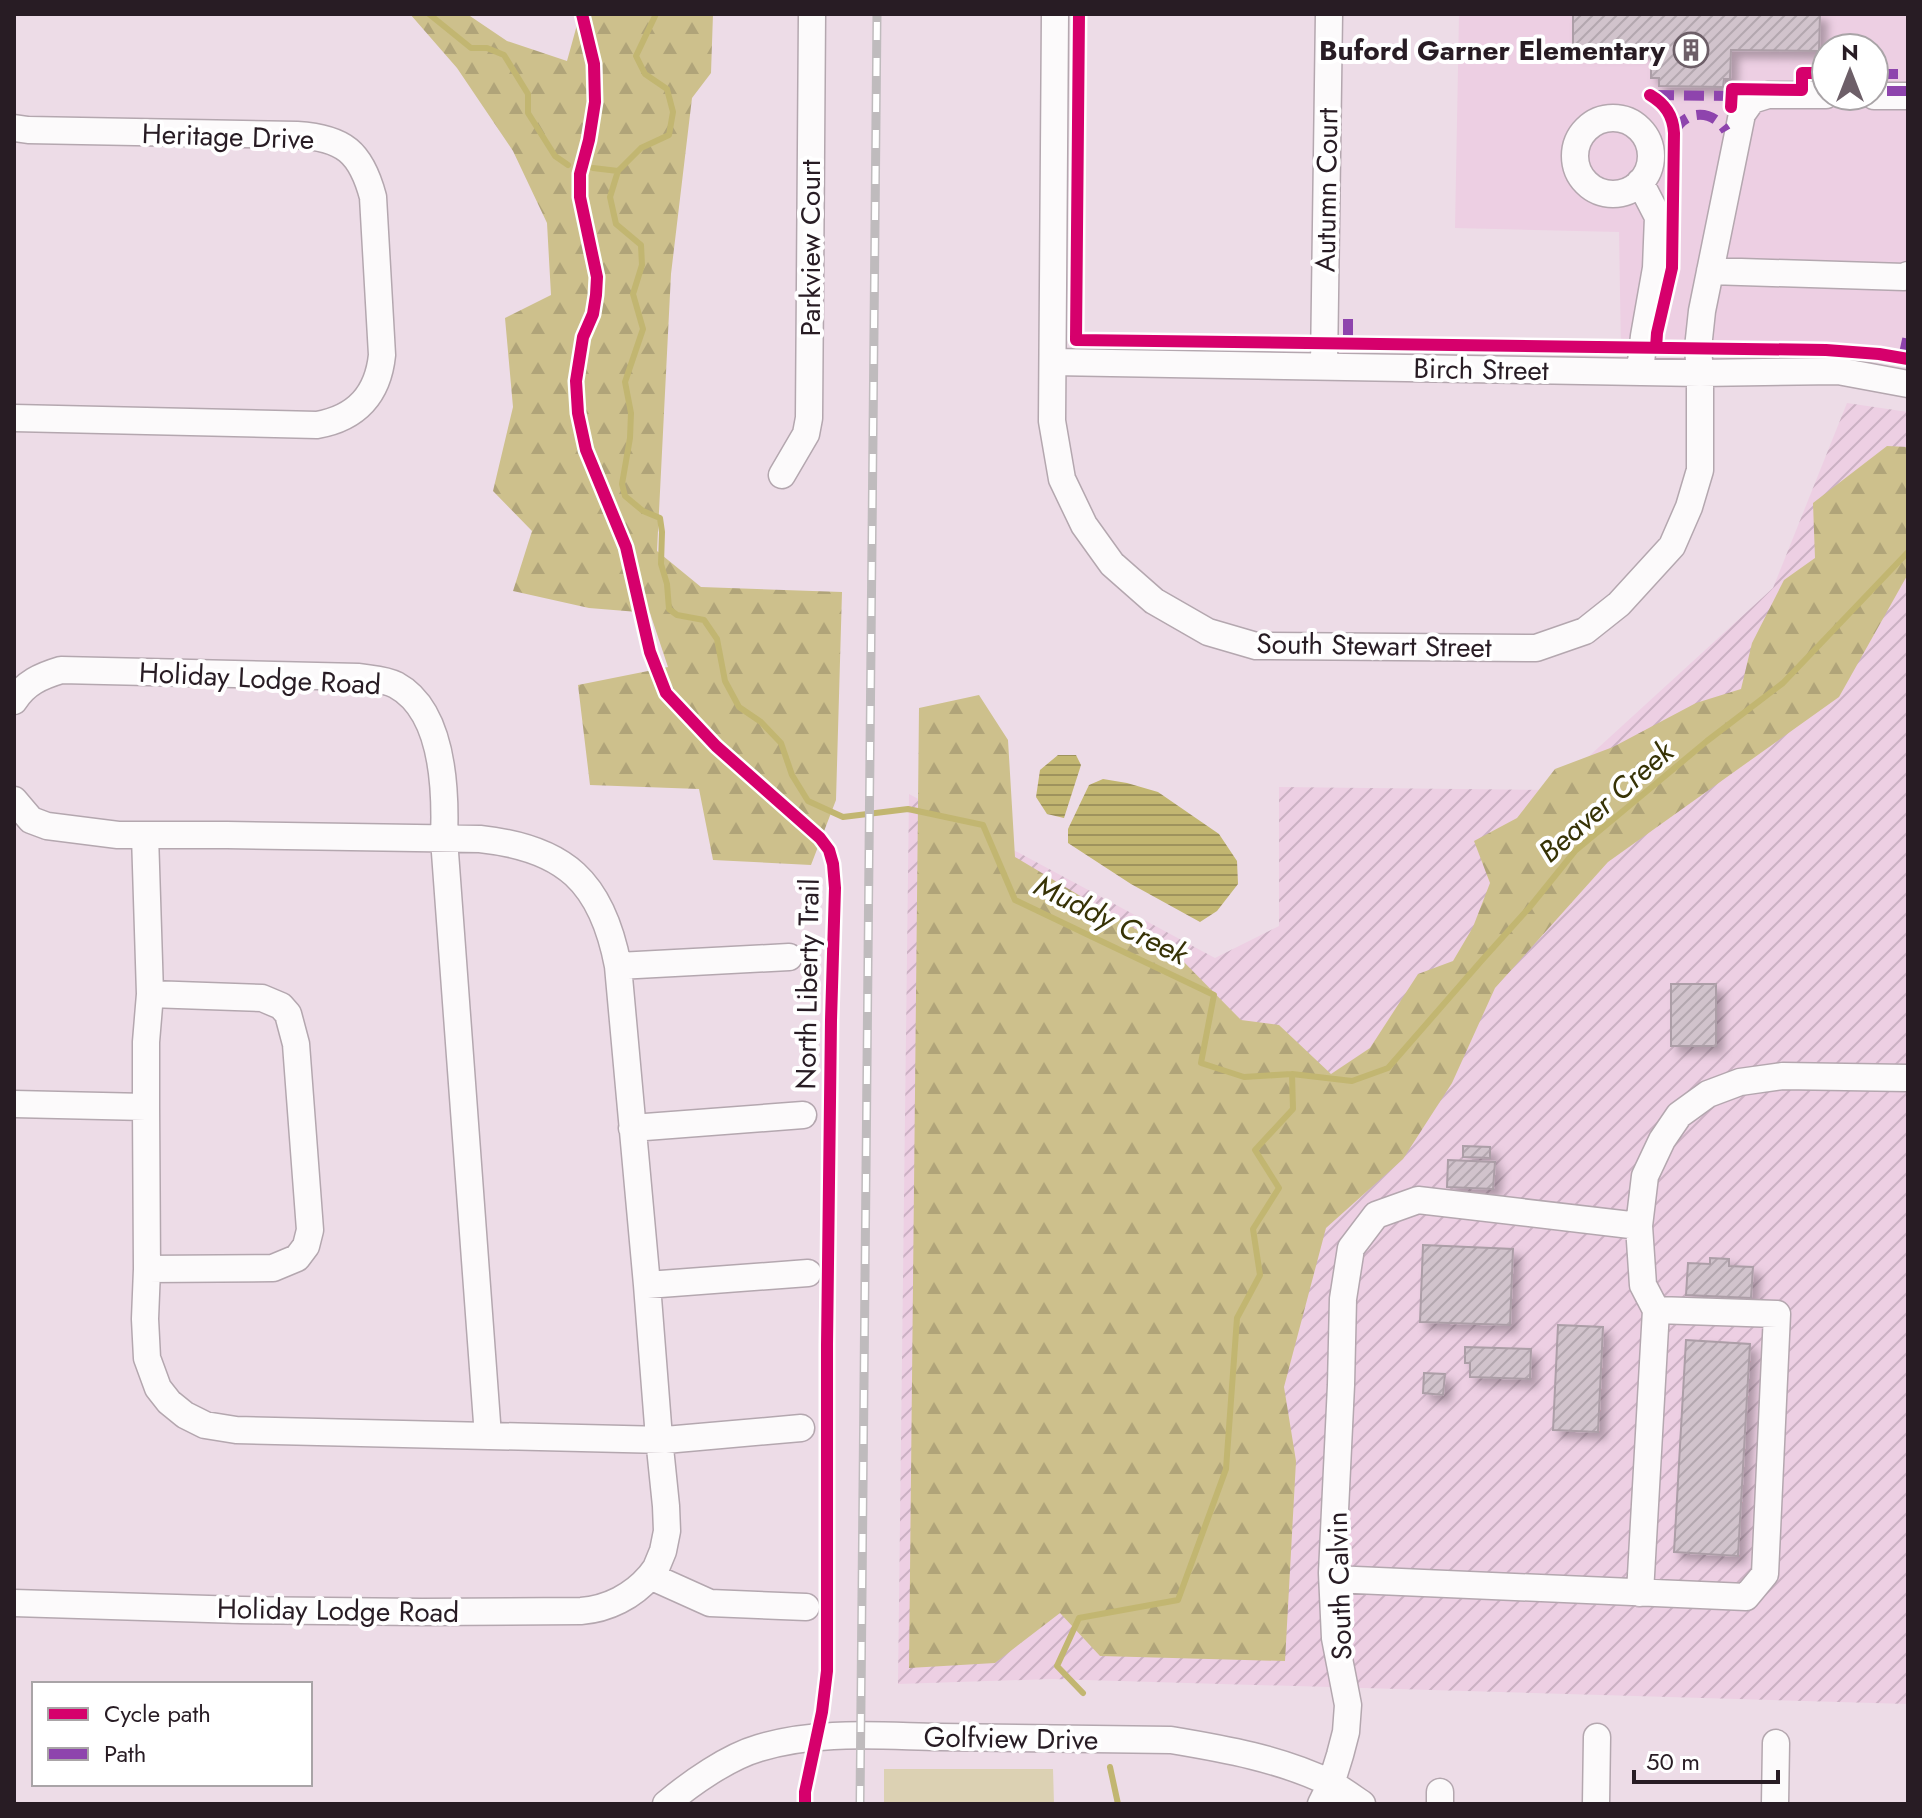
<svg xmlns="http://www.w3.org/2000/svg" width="1922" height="1818" font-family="Jost,sans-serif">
  <defs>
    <pattern id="industrial-furrows" width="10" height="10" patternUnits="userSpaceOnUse" patternTransform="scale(2)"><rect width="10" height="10" fill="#edcfe3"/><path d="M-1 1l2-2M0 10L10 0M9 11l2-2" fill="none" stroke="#cbb1c3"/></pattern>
    <pattern id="forest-firs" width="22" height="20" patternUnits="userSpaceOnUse" patternTransform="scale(2)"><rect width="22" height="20" fill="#cdc08c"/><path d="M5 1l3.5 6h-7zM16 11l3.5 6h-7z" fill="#b0a479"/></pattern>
    <pattern id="water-rules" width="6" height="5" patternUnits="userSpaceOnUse" patternTransform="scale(2)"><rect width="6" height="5" fill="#c2b671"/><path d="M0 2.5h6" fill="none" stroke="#9e935d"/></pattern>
    <pattern id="building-hatch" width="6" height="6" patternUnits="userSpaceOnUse" patternTransform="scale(2)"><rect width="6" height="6" fill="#d1c3cc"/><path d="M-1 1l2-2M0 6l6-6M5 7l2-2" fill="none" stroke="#b3a7af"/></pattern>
    <filter id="shadow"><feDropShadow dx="7" dy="7" stdDeviation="4" flood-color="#0004"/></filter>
  </defs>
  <rect width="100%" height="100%" fill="#eddce7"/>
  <path fill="#edcfe3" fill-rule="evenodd" d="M1459 14H1908V352L1621 351 1619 232 1455 228ZM1826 48H1874V96H1826Z"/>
  <path fill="url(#industrial-furrows)" d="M1847 403 1908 412V1704L1052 1679 898 1684 909 794 1215 958 1279 926V787L1552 790 1773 588Z"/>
  <path fill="#dcd1b3" d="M884 1769H1053L1054 1804H884Z"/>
  <path fill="url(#forest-firs)" d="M410 14H467L507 41 567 61 580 14H713L711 73 692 98 671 274 657 551 701 587 842 592 836 800 811 865 713 860 699 789 590 785 578 685 668 667 650 613 589 608 513 591 532 531 493 491 513 407 505 318 551 295 547 223 513 151 457 68Z
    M1887 446 1908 447V574L1839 697 1608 862 1495 988 1452 1083 1403 1159 1326 1228 1284 1387 1296 1461 1285 1661 1100 1656 1060 1613 995 1663 909 1668 919 708 979 695 1008 740 1015 857 1174 952 1241 1020 1279 1025 1331 1074 1370 1048 1418 974 1453 961 1473 927 1490 883 1474 841 1517 818 1555 769 1613 747 1696 703 1741 689 1752 643 1784 580 1815 558 1813 503Z"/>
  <path fill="url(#water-rules)" d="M1058 755H1076L1081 765 1064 818 1047 814 1036 797 1040 770Z
    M1103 779 1127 783 1158 792 1219 834 1237 861 1238 884 1217 911 1200 922 1131 884 1068 843V829L1089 785Z"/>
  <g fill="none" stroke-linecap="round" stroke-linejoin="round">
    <path stroke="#c2b671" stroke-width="6" d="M429 14 471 48H487L504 55 528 94V113L555 156 568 165
      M656 14 636 56 645 74 667 89 673 112 669 135 641 148 618 171 610 197 616 224 641 245 642 265 633 294 643 329 625 382 631 413 630 438 622 484 625 496 643 511 660 518 662 532 661 564 667 584 669 609 677 615 704 620 717 639 725 681 739 707 761 722 781 743 792 775 808 801 843 817 908 809 983 825 1015 900 1214 995 1201 1063 1244 1077 1292 1074 1293 1109 1255 1150 1279 1188 1253 1229 1260 1275 1237 1318 1226 1469 1178 1600 1079 1618 1057 1666 1083 1693
      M593 168 618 171
      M1292 1074 1352 1081 1388 1068 1483 959 1529 908 1575 851 1707 741 1783 683 1908 552
      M1110 1767 1118 1804"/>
  </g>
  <path fill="url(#building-hatch)" stroke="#ac9ea7" stroke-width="2" filter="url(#shadow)" d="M1573 14H1820L1819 51 1731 50 1730 79H1724L1723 87 1659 86V78H1651V50L1573 49Z
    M1671 984H1716V1046H1671Z
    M1463 1146 1490 1147V1158L1463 1157Z
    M1448 1160 1495 1162 1493 1189 1447 1187Z
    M1423 1245 1513 1249 1510 1325 1420 1322Z
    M1710 1258 1729 1259V1266L1753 1267 1751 1298 1686 1295 1688 1263 1710 1264Z
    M1558 1325 1603 1327 1598 1432 1553 1430Z
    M1686 1340 1750 1344 1738 1556 1674 1552Z
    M1465 1347 1531 1349 1530 1379 1470 1377V1363H1465Z
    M1424 1373 1445 1374 1443 1395 1423 1393Z"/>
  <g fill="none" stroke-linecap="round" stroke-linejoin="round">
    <g stroke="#b4a7af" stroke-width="29">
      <path id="minor" d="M1055 14 1052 421 1062 479 1084 525 1112 564 1154 601 1208 632 1256 646 1536 648 1585 631 1619 604 1672 546 1689 507 1700 470V373L1698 348 1702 311 1742 114 1752 100 1768 95H1826
        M1874 96H1908
        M1575 156a38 38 0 1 1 76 0a38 38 0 1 1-76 0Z
        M14 128 28 130 297 135C344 138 361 152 373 197L382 355C378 394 357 418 317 425L14 418
        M1640 182 1658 217 1656 268 1644 336 1640 371
        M1710 271 1904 277 1908 275
        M1053 362 1700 373 1838 371 1908 384
        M1324 366 1329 14
        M782 475 806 434 809 418 812 14
        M14 701C25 683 41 676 61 670L359 677C371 679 385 679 396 685 444 711 446 791 444 839L488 1436
        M14 800 31 820 47 826 118 835H227L480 839C565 848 602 882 618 966L647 1285 659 1438 666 1506 667 1531 663 1551 656 1568 650 1576
        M145 835 150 994 146 1042V1107L147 1269 145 1319 147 1358 158 1388 169 1402 185 1415 205 1425 236 1430 665 1440 801 1428
        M618 966 789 957
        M14 1104 146 1107
        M632 1128 803 1115
        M147 1269 273 1268 297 1258 306 1246 310 1230 296 1044 288 1014 281 1006 262 998 150 994
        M647 1285 808 1273
        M1333 1579 1746 1597 1765 1574 1777 1314 1656 1310 1643 1285 1639 1226 1645 1176 1662 1140 1679 1115 1708 1094 1740 1082 1783 1076 1908 1078
        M1640 1593 1656 1310
        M14 1603 241 1610 422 1612 581 1611C608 1609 633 1596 650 1576L710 1603 806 1607
        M1440 1792V1804
        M666 1804C691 1783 728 1757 759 1748 817 1730 880 1736 940 1737 1017 1738 1094 1739 1171 1740 1225 1749 1281 1759 1330 1783 1341 1789 1352 1797 1362 1804
        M1321 1804 1331 1784 1340 1755 1346 1732 1348 1705 1335 1638 1332 1573 1341 1385 1343 1299 1351 1248 1376 1215 1418 1200 1639 1226
        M1596 1804 1597 1737
        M1775 1804 1776 1743"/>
    </g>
    <use href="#minor" stroke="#fcfafb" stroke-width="26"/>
    <g stroke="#bfbbbd" stroke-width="9">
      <path id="rail" d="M860 1804 877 14"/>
    </g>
    <use href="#rail" stroke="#fff" stroke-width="6" stroke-dasharray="18" stroke-linecap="butt"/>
    <path stroke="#8e44ad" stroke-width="10" stroke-dasharray="20 10" stroke-linecap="butt" d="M1874 74H1878V91H1908
      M1878 74H1908
      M1654 95 1732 96
      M1674 133C1685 109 1713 109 1726 131
      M1348 319V344
      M1903 358 1908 335"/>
    <g stroke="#fff" stroke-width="17">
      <path id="cycleway" d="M582 14 594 64 595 102 589 140 580 174V197L597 277 596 295 593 314 583 337 576 381 578 413 586 450 626 547 650 652 666 693 716 746 820 838 829 850 833 864 835 888 831 1020 827 1345V1671L822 1712 805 1792V1804
        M1079 14 1076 340 1826 350 1879 354 1908 359
        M1650 95C1665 104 1673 115 1674 133L1672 268 1657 333 1656 348
        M1731 107 1732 89 1802 90V73H1826"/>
    </g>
    <use href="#cycleway" stroke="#d6006c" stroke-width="12"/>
  </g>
  <defs>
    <g id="building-ring" transform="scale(1.8)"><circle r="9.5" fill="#fff" stroke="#6d5f68" stroke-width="1.5"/><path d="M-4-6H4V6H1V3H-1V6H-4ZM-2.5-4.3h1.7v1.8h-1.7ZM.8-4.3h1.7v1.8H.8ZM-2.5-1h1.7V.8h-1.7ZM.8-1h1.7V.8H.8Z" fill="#6d5f68"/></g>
  </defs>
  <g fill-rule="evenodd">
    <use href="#building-ring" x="1691" y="50"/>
  </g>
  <g text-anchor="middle" stroke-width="8" stroke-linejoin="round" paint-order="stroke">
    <g font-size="28" font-weight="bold" fill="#281c24" stroke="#fff" text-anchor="end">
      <text x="1665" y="60">Buford Garner Elementary</text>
    </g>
    <g font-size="28" fill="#281c24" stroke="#fff">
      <text transform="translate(228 136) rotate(2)" y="10">Heritage Drive</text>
      <text transform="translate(1326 190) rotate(-89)" y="10">Autumn Court</text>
      <text transform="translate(810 248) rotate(-90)" y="10">Parkview Court</text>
      <text transform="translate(1481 369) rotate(1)" y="10">Birch Street</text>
      <text transform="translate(1374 645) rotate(1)" y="10">South Stewart Street</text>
      <text transform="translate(260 678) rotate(3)" y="10">Holiday Lodge Road</text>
      <text transform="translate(807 984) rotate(-89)" y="10">North Liberty Trail</text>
      <text transform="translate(1339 1586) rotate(-92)" y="10">South Calvin</text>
      <text transform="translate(338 1610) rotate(1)" y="10">Holiday Lodge Road</text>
      <text transform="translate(1011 1738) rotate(1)" y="10">Golfview Drive</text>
    </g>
    <g font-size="30" font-style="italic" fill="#373306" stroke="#fff">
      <text transform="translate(1606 802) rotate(-41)" y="10">Beaver Creek</text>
      <text transform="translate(1111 920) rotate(26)" y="10">Muddy Creek</text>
    </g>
  </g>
  <rect width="1922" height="1818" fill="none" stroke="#281c24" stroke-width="32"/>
  <rect x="32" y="1682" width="280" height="104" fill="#ffffff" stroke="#a9a4a7" stroke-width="2"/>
  <rect x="48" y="1708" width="40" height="12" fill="#d6006c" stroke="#a9a4a7" stroke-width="2"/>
  <text x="104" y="1722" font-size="24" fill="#281c24">Cycle path</text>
  <rect x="48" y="1748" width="40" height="12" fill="#8e44ad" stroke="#a9a4a7" stroke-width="2"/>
  <text x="104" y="1762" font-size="24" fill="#281c24">Path</text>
  <g transform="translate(1850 72)"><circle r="38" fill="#ffffff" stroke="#a9a4a7" stroke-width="2"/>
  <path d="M0-6L14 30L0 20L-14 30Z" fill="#6d5f68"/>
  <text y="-12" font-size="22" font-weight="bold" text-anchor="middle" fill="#281c24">N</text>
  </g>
  <path d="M1634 1770v12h144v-12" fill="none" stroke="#281c24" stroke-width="4"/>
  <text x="1646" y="1770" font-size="24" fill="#281c24" stroke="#ffffff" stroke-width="6" paint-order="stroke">50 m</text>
</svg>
